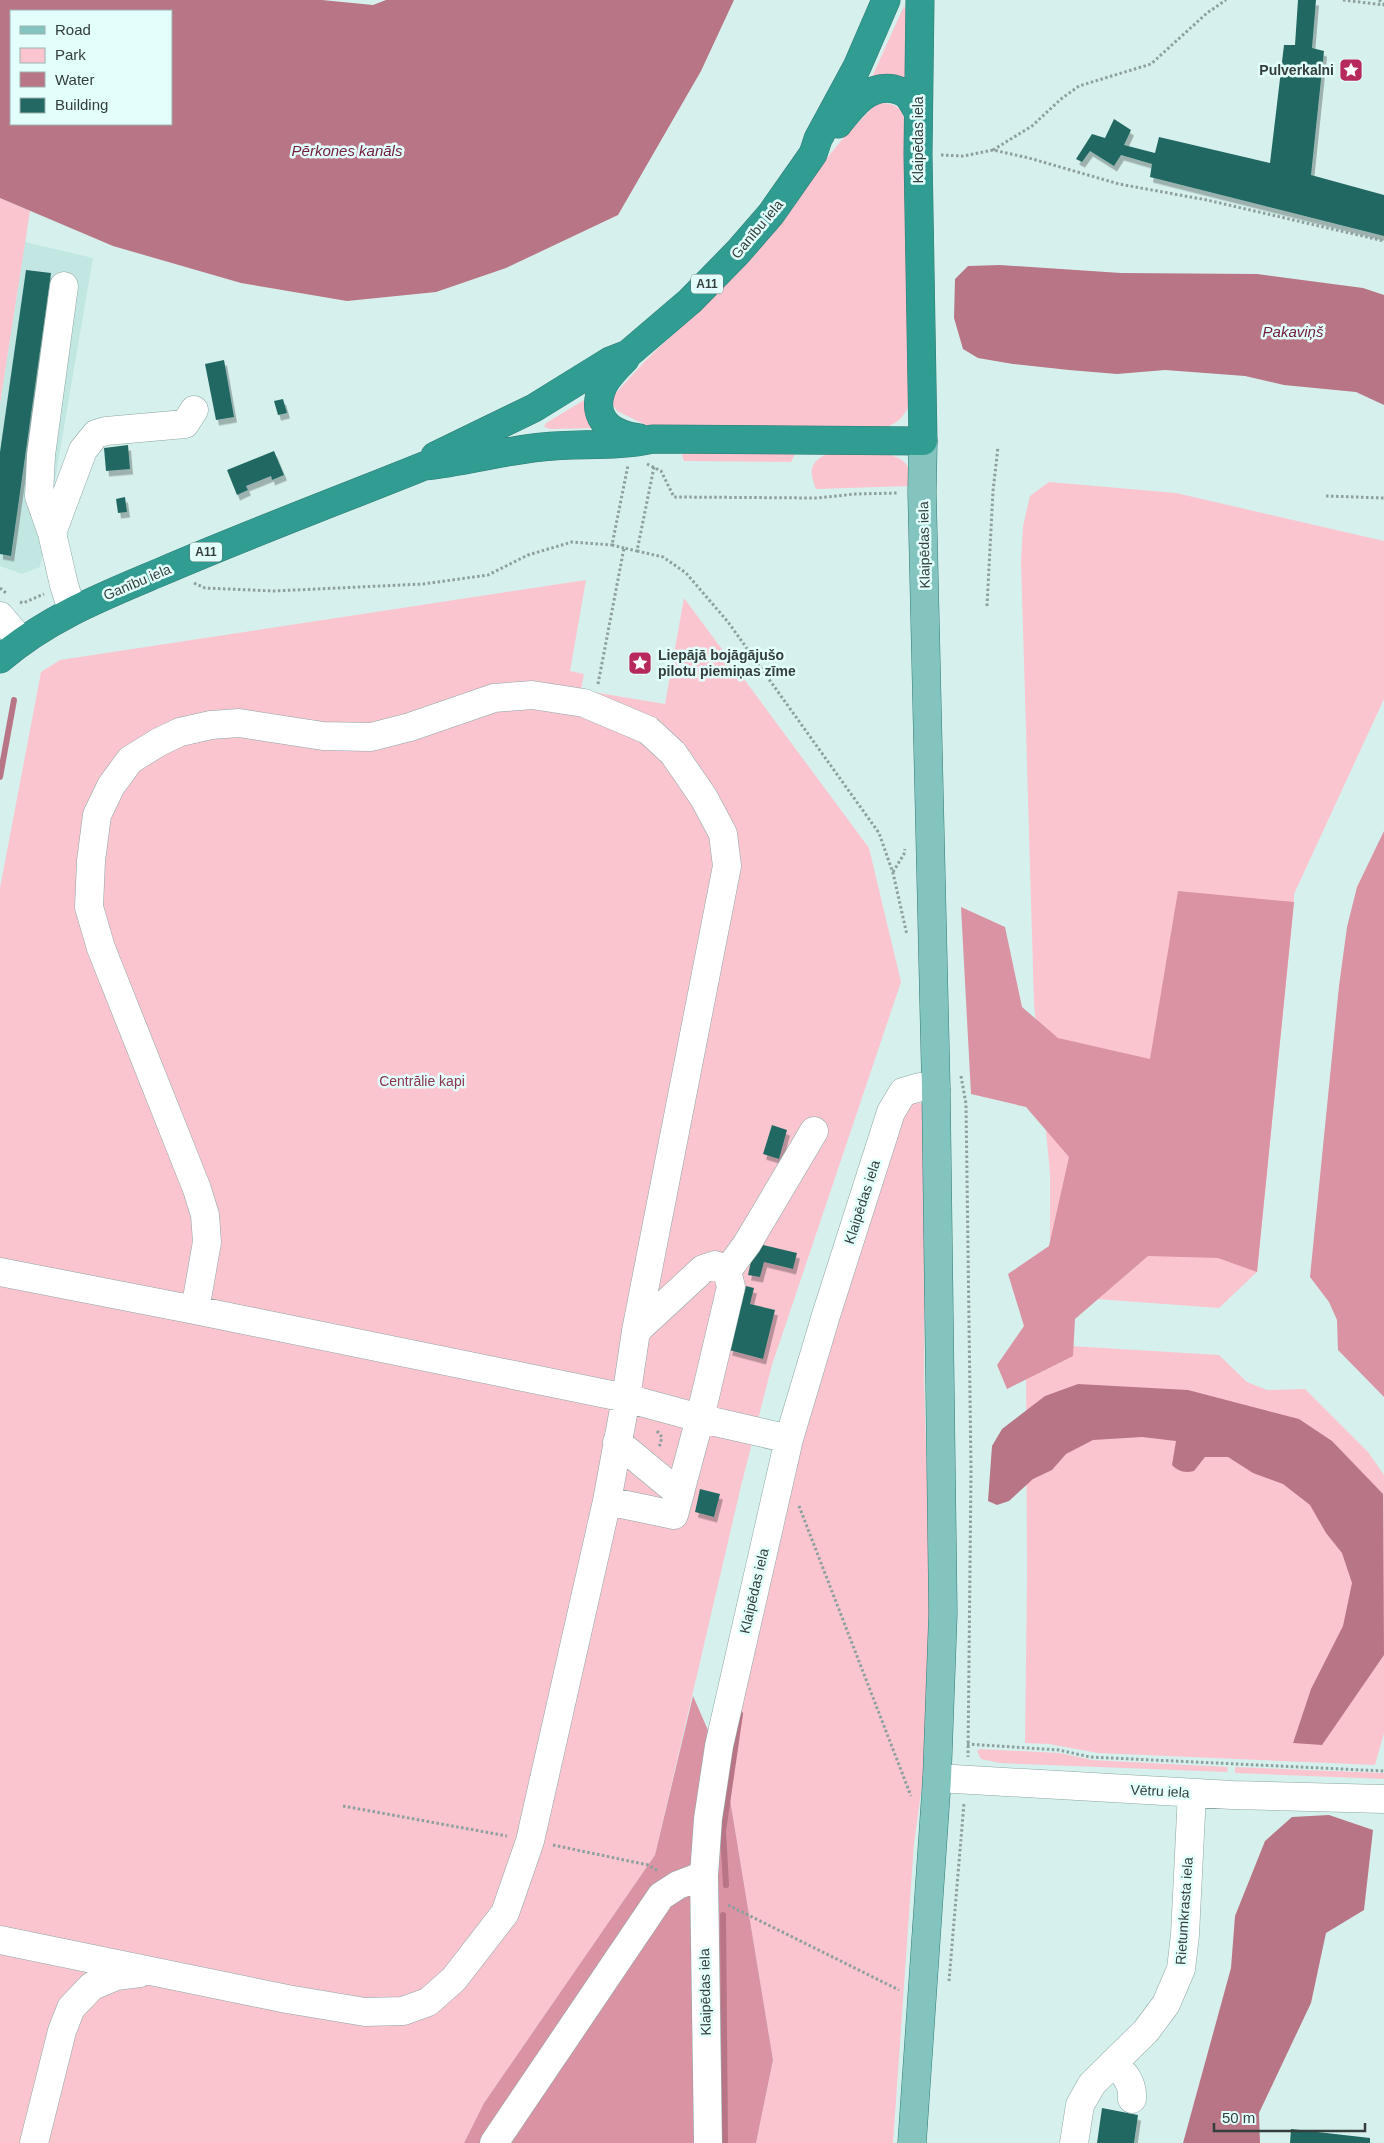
<svg xmlns="http://www.w3.org/2000/svg" width="1384" height="2143" font-family="Helvetica,sans-serif">
  <defs>
    <filter id="shadow"><feDropShadow dx="3" dy="5.5" stdDeviation="0" flood-color="#0004"/></filter>
  </defs>
  <rect width="100%" height="100%" fill="#d6f1ed"/>
  <path fill="#c2e7e2" d="M25 242 93 258 40 567 22 574 0 566V404Z"/>
  <path fill="#fbc5d0" d="M904 6 906 11 905 86 871 79Z
    M877 103C892 103 902 105 905 122L909 406C903 417 898 423 886 427H650L617 411 613 405V396L647 359 715 294 845 136Z
    M0 198 30 211 0 404Z
    M586 399 598 428 550 429 544 427 546 423Z
    M684 452H792L795 454 791 462 684 461 682 455Z
    M831 452C851 452 902 446 910 471 912 475 911 482 911 486L816 489C808 469 810 461 831 452Z
    M1049 482 1176 493 1384 541V699L1294 894V902L1257 1272 1219 1308 1069 1297 1050 1281V1173L1034 1004 1021 561 1023 526 1030 496Z
    M586 580 570 671 584 674 581 690 665 704 684 598 869 848 901 982 772 1365 741 1486 655 1855 484 2103 464 2143H0V888L41 672 60 660Z
    M915 1101 923 1104 926 1114 924 1378 932 1652 924 1771 914 1843 893 2143H756L773 2060 725 1769 777 1508 900 1112Z
    M1037 1344 1219 1355 1247 1382 1267 1390 1305 1389 1368 1452 1384 1475V1733L1375 1765 1098 1753 1049 1744 1025 1743 1027 1575 1026 1363Z
    M980 1749 1060 1753 1092 1760 1228 1767 1227 1772 1000 1763 981 1759 977 1751Z
    M1235 1767 1384 1773V1779L1235 1773Z"/>
  <path fill="#d993a3" d="M1384 831V1397L1338 1350 1337 1320 1329 1302 1310 1277 1339 986 1347 927 1357 887Z
    M1178 891 1294 902 1257 1272 1218 1258 1148 1256 1075 1319 1073 1356 1007 1389 997 1365 1024 1326 1008 1274 1049 1246 1069 1157 1026 1107 971 1094 961 907 1005 927 1022 1007 1058 1038 1150 1059Z
    M693 1696 725 1769 773 2060 756 2143H464L484 2103 655 1855Z"/>
  <path fill="#b87585" fill-rule="evenodd" d="M0 0H322L373 5 386 0H734L701 71 618 215 506 268 436 292 347 301 241 283 113 246 0 198ZM11 11H171V124H11Z
    M1000 265 1121 273 1257 274 1363 288 1384 295V405L1356 392 1284 385 1245 376 1165 370 1117 374 1069 370 1013 364 978 358 963 349 954 318 955 279 968 266Z
    M1078 1384 1188 1390 1299 1419 1332 1441 1383 1494 1384 1655 1322 1745 1293 1743 1311 1689 1343 1626 1352 1583 1342 1553 1326 1533 1310 1505 1283 1484 1253 1473 1228 1457H1205L1194 1471C1185 1473 1179 1472 1172 1465L1176 1441 1142 1437 1093 1440 1066 1454 1052 1470 1033 1479 1009 1501 997 1505 988 1501 992 1446 1002 1429 1045 1396Z
    M1329 1815 1373 1830 1364 1910 1326 1933 1311 2003 1259 2113 1260 2143H1183L1231 1968 1235 1916 1265 1841 1292 1817Z"/>
  <g fill="none" stroke-linecap="round" stroke-linejoin="round">
    <path stroke="#b87585" stroke-width="6" d="M0 777 14 700
      M726 1885 723 1831 740 1714
      M723 1915 725 2143"/>
  </g>
  <path fill="#236862" filter="url(#shadow)" d="M1298 0H1316L1312 48 1324 51 1311 175 1384 195V236L1150 177 1152 164 1121 155 1114 166 1090 151 1082 162 1076 159 1092 134 1105 138 1114 119 1131 130 1124 145 1155 153 1159 137 1270 163 1284 45H1295Z
    M26 270 51 273 11 556 0 554V452Z
    M224 360 234 417 216 420 205 364Z
    M283 399 287 413 278 415 274 401Z
    M128 445 130 469 106 471 104 448Z
    M274 451 284 475 272 480 271 476 246 486 248 490 237 495 227 470Z
    M125 497 127 512 118 513 116 499Z
    M772 1125 787 1130 779 1159 763 1154Z
    M755 1243 797 1253 793 1269 764 1262 760 1277 748 1275Z
    M746 1286 754 1288 750 1304 775 1310 763 1359 729 1350Z
    M700 1489 720 1494 714 1517 695 1512Z
    M1102 2108 1138 2115 1134 2143H1097Z
    M1291 2129 1370 2138V2143H1290Z"/>
  <g fill="none" stroke-linecap="round" stroke-linejoin="round">
    <g stroke="#8ca6a3" stroke-width="29">
      <path id="minor" d="M64 286 41 455 39 496 52 533 64 585 72 610
        M52 533 83 450 96 434 106 431 185 424 194 410
        M0 616 21 641
        M727 1271 747 1244 814 1131
        M0 1272 195 1310 626 1398 707 1420 789 1439
        M617 1442 680 1494
        M607 1501 674 1515 700 1418 731 1287 727 1271 715 1265 703 1269 636 1331
        M937 1778 1232 1795 1384 1799
        M0 1940 287 1999 365 2012 403 2011 428 2002 454 1979 505 1913 530 1841 607 1501 626 1398 636 1331 727 866 723 834 704 798 673 753 648 730 584 703 532 695 494 698 410 727 371 737 323 736 239 723 211 725 180 732 159 742 130 760 111 786 97 815 91 861 89 907 101 948 197 1189 205 1215 207 1242 195 1310
        M1113 2063C1125 2074 1133 2082 1132 2099
        M34 2143 62 2031 71 2008 92 1986 116 1976 140 1973
        M494 2143 661 1896 678 1885 704 1875
        M708 2143 704 1875 708 1819 719 1746 789 1439 827 1312 891 1112 903 1092 920 1087 936 1089
        M1074 2143 1080 2105 1092 2084 1146 2031 1166 2004 1181 1969 1185 1935 1192 1793"/>
    </g>
    <g stroke="#327b74" stroke-width="29">
      <path id="major" d="M912 2143 937 1778 943 1613 936 1089 922 492 923 441"/>
    </g>
    <g stroke="#327b74" stroke-width="29">
      <path id="highway" d="M838 124C852 106 868 84 894 89 898 90 904 92 908 96 912 100 915 107 918 112
        M625 359C618 366 609 375 604 384 589 415 607 434 639 438
        M435 456 534 408 610 361 628 354 690 301 738 252 771 214 813 154 818 139 857 67 886 0
        M0 659C49 617 104 596 163 571 249 534 337 501 424 466 463 462 502 451 542 447 578 443 616 447 653 439L923 441 918 154 920 0"/>
    </g>
    <path stroke="#8da09e" stroke-width="3" stroke-dasharray="2.5 2.5" stroke-linecap="butt" d="M1343 0 1384 5
      M1379 0 1384 4
      M993 150 1032 126 1061 99 1079 86 1151 64 1207 13 1226 0
      M941 155 963 156 993 150 1029 158 1119 184 1207 200 1384 241
      M647 464 661 471 674 497 817 498 855 494 898 493
      M1326 496 1384 498
      M624 548 612 545 628 465
      M637 551 663 557 686 573 728 622 879 833 893 873 907 935
      M194 583 205 588 274 591 423 584 488 575 528 555 572 542 612 545
      M0 588 6 593
      M20 602 23 603 44 594
      M987 606 993 491 998 447
      M598 684 624 548 637 551 654 467
      M893 872 904 854 905 849
      M961 1076 966 1104 971 1470 968 1757
      M657 1431 662 1437 659 1448
      M799 1506 911 1796
      M967 1744 1059 1750 1090 1757 1384 1771
      M343 1806 507 1836
      M553 1845 648 1865 658 1871
      M728 1905 899 1990
      M949 1981 964 1803"/>
    <use href="#minor" stroke="#fff" stroke-width="28"/>
    <use href="#major" stroke="#83c4be" stroke-width="28"/>
    <use href="#highway" stroke="#319c92" stroke-width="28"/>
  </g>
  <defs>
    <g id="sight-square" transform="scale(1.25)"><rect x="-9" y="-9" width="18" height="18" rx="4" fill="#b7295d" stroke="#e3fffb"/><path d="M0-6L1.8-2.2L6-1.7L2.9 1.2L3.7 5.4L0 3.3L-3.7 5.4L-2.9 1.2L-6-1.7L-1.8-2.2Z" fill="#fff"/></g>
  </defs>
  <g fill-rule="evenodd">
    <use href="#sight-square" x="1351" y="70"/>
    <use href="#sight-square" x="640" y="663"/>
  </g>
  <g text-anchor="middle" stroke-width="5" stroke-linejoin="round" paint-order="stroke">
    <g fill="#e3fffb" stroke="#687876" stroke-width="1">
      <rect x="691" y="274.5" width="32" height="19" rx="4"/>
      <rect x="190" y="542.5" width="32" height="19" rx="4"/>
    </g>
    <g font-size="12" font-weight="bold" fill="#333e3d">
      <text x="707" y="288">A11</text>
      <text x="206" y="556">A11</text>
    </g>
    <g font-size="14" font-weight="bold" fill="#333e3d" stroke="#e3fffb" text-anchor="end">
      <text x="1334" y="75">Pulverkalni</text>
      <text x="658" y="660" text-anchor="start">Liepājā bojāgājušo<tspan x="658" dy="16">pilotu piemiņas zīme</tspan></text>
    </g>
    <g font-size="14" fill="#333e3d" stroke="#e3fffb">
      <text transform="translate(918 140) rotate(-90)" y="5">Klaipēdas iela</text>
      <text transform="translate(757 229) rotate(-50)" y="5">Ganību iela</text>
      <text transform="translate(924 545) rotate(-91)" y="5">Klaipēdas iela</text>
      <text transform="translate(137 582) rotate(-23)" y="5">Ganību iela</text>
      <text transform="translate(862 1202) rotate(-72)" y="5">Klaipēdas iela</text>
      <text transform="translate(754 1591) rotate(-77)" y="5">Klaipēdas iela</text>
      <text transform="translate(1160 1791) rotate(3)" y="5">Vētru iela</text>
      <text transform="translate(1184 1911) rotate(-86)" y="5">Rietumkrasta iela</text>
      <text transform="translate(705 1992) rotate(-91)" y="5">Klaipēdas iela</text>
    </g>
    <g font-size="14" fill="#8a364f" stroke="#e3fffb">
      <text x="422" y="1086">Centrālie kapi</text>
    </g>
    <g font-size="15" font-style="italic" fill="#72203b" stroke="#e3fffb">
      <text x="347" y="156">Pērkones kanāls</text>
      <text x="1293" y="337">Pakaviņš</text>
    </g>
  </g>
  <rect x="10" y="10" width="162" height="115" fill="#e3fffb" stroke="#9db2af"/>
  <rect x="20" y="26" width="25" height="8" fill="#83c4be" stroke="#9db2af"/>
  <text x="55" y="35" font-size="15" fill="#333e3d">Road</text>
  <rect x="20" y="48" width="25" height="15" fill="#fbc5d0" stroke="#9db2af"/>
  <text x="55" y="60" font-size="15" fill="#333e3d">Park</text>
  <rect x="20" y="72" width="25" height="15" fill="#b87585" stroke="#9db2af"/>
  <text x="55" y="85" font-size="15" fill="#333e3d">Water</text>
  <rect x="20" y="98" width="25" height="15" fill="#236862" stroke="#9db2af"/>
  <text x="55" y="110" font-size="15" fill="#333e3d">Building</text>
  <path d="M1214 2123v8h151v-8" fill="none" stroke="#333e3d" stroke-width="2.5"/>
  <text x="1222" y="2123" font-size="15" fill="#333e3d" stroke="#e3fffb" stroke-width="4" paint-order="stroke">50 m</text>
</svg>
